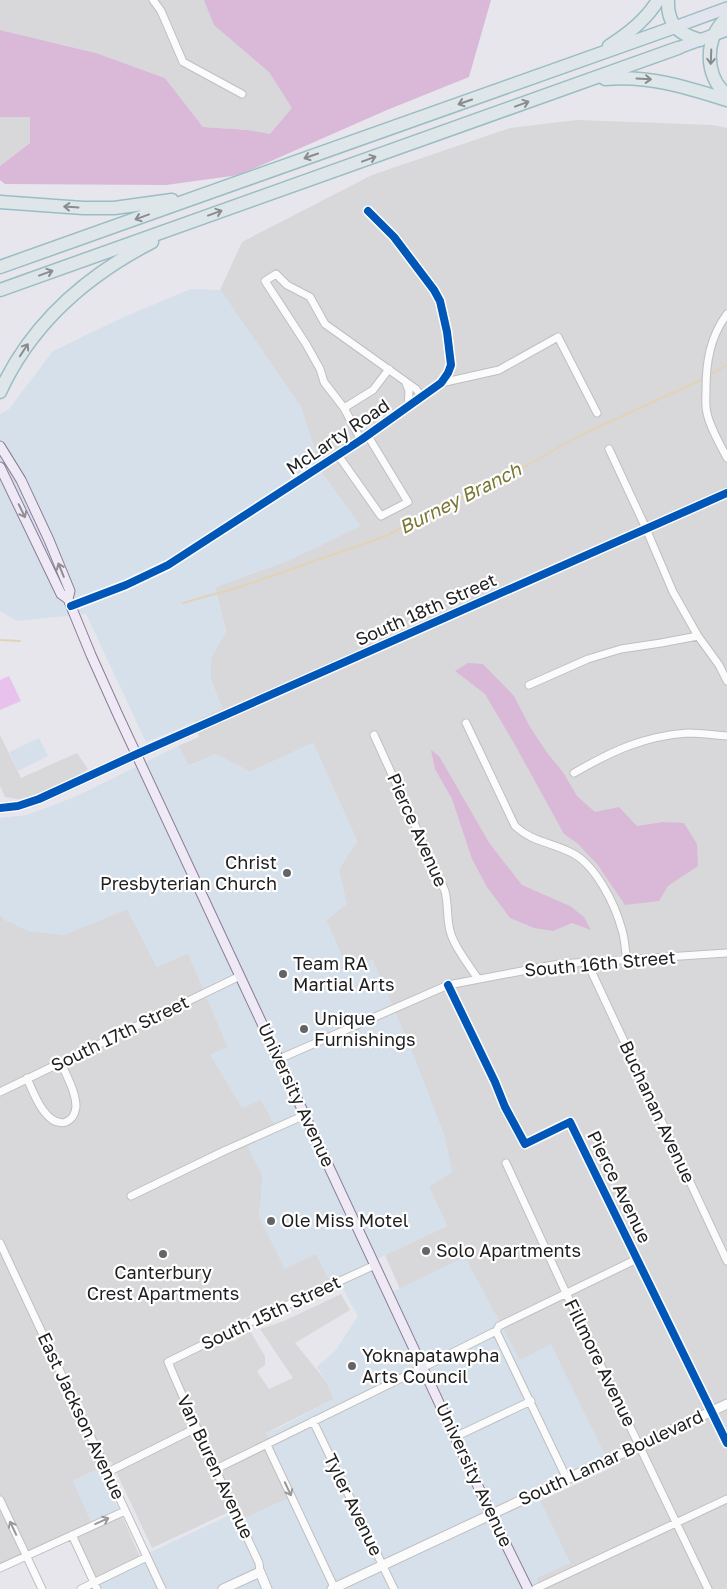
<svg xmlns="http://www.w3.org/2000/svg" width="727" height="1589" font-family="'Golos Text',sans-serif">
  <rect width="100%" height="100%" fill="#e6e6ec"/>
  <path fill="#d8d8db" d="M0 0H224L307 112 270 135 248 130 203 127 165 78 96 53 0 30Z
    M0 117H30V144L0 166Z
    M577 120 713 125 727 128V1589H541L536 1578 570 1563 540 1501 611 1468 569 1382 534 1400 465 1257 400 1289 385 1255 447 1226 429 1187 373 960 347 968 326 920 346 904 339 869 357 841 313 743 250 772 216 754 188 766 178 746 199 737 194 721 222 708 211 680V658L226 631 215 587 287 561 360 526 322 473 301 407 220 290 242 242 372 175 510 128Z
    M0 735 21 778 77 753 88 769 68 783 23 800 5 797 0 786Z
    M127 909 157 967 188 953 228 1047 210 1055 261 1100 279 1131 246 1143 263 1176 259 1217 316 1254 330 1281 226 1326 233 1342 250 1331 265 1356V1365L257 1371 269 1389 293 1378 260 1329 284 1321 341 1294 350 1310 295 1343 326 1381 334 1399 266 1433 295 1495 237 1522 231 1511 152 1548 111 1461 100 1468 73 1481 92 1523 0 1565V915L5 920 63 935Z
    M122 1516 140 1557 95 1578 77 1536Z"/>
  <path fill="#d6e0eb" d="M191 289 220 290 301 407 322 473 360 526 287 561 215 587 226 631 211 658V680L222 708 176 730 146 742 86 614 17 621 0 611V414L9 409 53 351 124 317Z
    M39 738 48 756 18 771 9 752Z
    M313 743 357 841 339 869 347 904 326 920 347 968 373 960 414 1056 445 1137 452 1172 429 1187 447 1226 330 1281 316 1254 285 1269 259 1217 263 1176 246 1143 278 1131 261 1100 242 1108 210 1055 228 1047 188 953 157 967 127 909 63 935 28 931 5 920 0 915V818L27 815 77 796 178 746 189 766 216 754 250 772Z
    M465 1257 520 1360 551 1344 605 1456 534 1489 570 1563 536 1578 541 1589H100L95 1578 232 1514 238 1522 294 1495 266 1433 279 1428 334 1399 326 1381 317 1367 336 1350 358 1316 341 1285 372 1271 384 1296Z
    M100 1468 119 1511 92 1523 73 1481Z"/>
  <path fill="#e8c2ed" d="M9 676 21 701 0 710V680Z"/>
  <path fill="#dab9d8" d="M204 0H491L469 77 387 110 239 175 166 185 5 184 0 180V166L30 143V117H0V30L96 53 165 78 203 127 248 130 270 134 292 108 269 72 214 25Z
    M468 663 483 664 514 696 530 727 548 754 563 772 577 796 595 812 619 807 637 826 663 822 684 823 697 844 698 866 668 886 659 901 625 905 597 864 577 843 564 834 515 745 485 694 455 671Z
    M431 750 439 756 490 844 522 885 570 906 584 917 591 930 572 923 553 931 534 928 510 918 487 887 472 859 452 799 435 769Z"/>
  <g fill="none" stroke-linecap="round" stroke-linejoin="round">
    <path stroke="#e2d3b7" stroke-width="2" d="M709 375 727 365
      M183 603 243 586 386 536 441 507 526 466 579 436 705 378
      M0 640 20 641"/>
    <g stroke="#bfbfc2" stroke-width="9">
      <path id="minor" d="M153 0 161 11 183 62 242 94
        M727 314C710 337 706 362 706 390 706 398 705 405 707 413 710 428 720 444 727 458
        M406 383 409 391 408 407
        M441 383 499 370 558 337 597 413
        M344 408 373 390 389 369
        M361 440 344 408 324 382 320 369 306 344 265 281 276 274 287 285 310 297 325 324 416 389 422 397
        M609 449 644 524 673 592 698 636 719 665 727 681
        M338 455 381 516 408 502 368 436
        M71 606 126 585 168 565 361 440 441 383 448 373 451 365 447 332 440 301 434 290 394 237 368 211
        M529 685 588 659 621 649 661 643 698 636
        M466 723 515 826C532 842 550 842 570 852 595 863 615 904 622 930 625 939 625 950 627 960
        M374 735 445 891C448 903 447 915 449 926 451 943 469 965 478 979
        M574 773C612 751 644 736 688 733 701 733 714 735 727 736
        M587 962 727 1261
        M448 985 495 1082 505 1107 525 1144 570 1122 727 1443
        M279 1059 448 985 559 964 727 953
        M27 1078C33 1092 46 1128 66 1122 73 1119 75 1114 76 1107 76 1091 66 1076 61 1062
        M0 1092 240 976
        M506 1163 566 1293 708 1589
        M131 1196 224 1151 305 1115
        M0 1243 162 1589
        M496 1331 567 1479
        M313 1421 394 1589
        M455 1437 531 1401
        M267 1445 335 1589
        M216 1469 416 1371 496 1331 499 1326 637 1259
        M108 1472 196 1428
        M0 1500 42 1589
        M72 1535 97 1589
        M0 1568 125 1511
        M260 1572 259 1563C228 1497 197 1430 168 1362L235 1329 375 1265
        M81 1589 147 1557
        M535 1589 727 1499"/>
    </g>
    <g stroke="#bfbfc2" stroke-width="11">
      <path id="tertiary" d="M0 808 18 806 39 799 137 754 727 493
        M223 1589 260 1572 267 1589
        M332 1589 727 1404"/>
    </g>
    <g stroke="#8a7d97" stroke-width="11">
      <path id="secondary" d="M0 446 21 480 49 540 70 591 68 599
        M0 467 61 594 68 599 91 655 118 715 491 1514 528 1589"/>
    </g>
    <g stroke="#9abdc3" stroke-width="14">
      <path id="trunk" d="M675 27 727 8
        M678 48 727 30"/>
    </g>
    <g stroke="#9abdc3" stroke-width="15">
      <path id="motorway" d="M668 0C667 24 678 34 700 40
        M727 18C704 37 704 76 727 95
        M609 46C628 34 647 19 658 0
        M605 79C648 75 686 87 727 100
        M0 202 83 208H114L172 200
        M0 267 675 27
        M0 290 678 48
        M0 392C31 324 86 276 152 242"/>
    </g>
    <use href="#minor" stroke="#fbfbfc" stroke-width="7"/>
    <use href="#tertiary" stroke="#fbfbfc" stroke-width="9"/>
    <use href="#secondary" stroke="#eee9f4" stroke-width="9"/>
    <use href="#trunk" stroke="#e1e4ee" stroke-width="11"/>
    <use href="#motorway" stroke="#dee6ea" stroke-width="12"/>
    <g stroke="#fff" stroke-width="11">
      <path id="cycleway" d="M71 606 126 585 168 565 361 440 441 383 448 373 451 365 447 332 440 301 434 290 394 237 368 211
        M0 808 18 806 39 799 137 754 727 493
        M448 985 495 1082 505 1107 525 1144 570 1122 727 1443"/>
    </g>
    <use href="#cycleway" stroke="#0057b8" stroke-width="8"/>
  </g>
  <defs><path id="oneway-shaft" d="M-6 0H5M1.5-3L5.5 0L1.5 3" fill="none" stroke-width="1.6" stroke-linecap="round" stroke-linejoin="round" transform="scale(1.25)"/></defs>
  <g stroke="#888c8e">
    <use href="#oneway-shaft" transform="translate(711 57) rotate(92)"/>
    <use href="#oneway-shaft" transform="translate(644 79) rotate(3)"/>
    <use href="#oneway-shaft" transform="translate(465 102) rotate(161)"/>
    <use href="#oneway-shaft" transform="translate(522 104) rotate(-20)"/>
    <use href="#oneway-shaft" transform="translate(311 156) rotate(161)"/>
    <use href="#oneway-shaft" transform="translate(369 159) rotate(-20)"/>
    <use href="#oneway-shaft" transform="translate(71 207) rotate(-176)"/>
    <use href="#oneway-shaft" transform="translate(215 213) rotate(-20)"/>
    <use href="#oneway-shaft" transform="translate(142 217) rotate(160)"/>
    <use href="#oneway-shaft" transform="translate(46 273) rotate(-20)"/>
    <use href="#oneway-shaft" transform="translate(24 350) rotate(-57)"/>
  </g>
  <g stroke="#908e94">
    <use href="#oneway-shaft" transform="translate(22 511) rotate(64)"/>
    <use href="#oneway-shaft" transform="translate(61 570) rotate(-112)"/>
  </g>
  <g stroke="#989898">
    <use href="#oneway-shaft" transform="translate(288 1489) rotate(65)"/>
    <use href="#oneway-shaft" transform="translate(102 1521) rotate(-24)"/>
    <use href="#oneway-shaft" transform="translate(13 1528) rotate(-115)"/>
  </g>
  <g fill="#646466" stroke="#fff" stroke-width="2">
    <circle cx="287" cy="873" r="5"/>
    <circle cx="283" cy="974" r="5"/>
    <circle cx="304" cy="1029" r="5"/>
    <circle cx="271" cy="1221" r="5"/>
    <circle cx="426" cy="1251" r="5"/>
    <circle cx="163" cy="1254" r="5"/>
    <circle cx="352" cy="1366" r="5"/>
  </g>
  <g text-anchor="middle" stroke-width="4.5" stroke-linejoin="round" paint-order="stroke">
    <g font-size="18" fill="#1e1e1e" stroke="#fff">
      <text transform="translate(338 437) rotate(-34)" y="6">McLarty Road</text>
      <text transform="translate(426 610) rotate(-24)" y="6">South 18th Street</text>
      <text transform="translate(417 830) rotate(66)" y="6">Pierce Avenue</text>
      <text transform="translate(600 964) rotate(-5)" y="6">South 16th Street</text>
      <text transform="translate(120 1034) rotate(-26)" y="6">South 17th Street</text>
      <text transform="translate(296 1095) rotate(65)" y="6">University Avenue</text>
      <text transform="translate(657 1112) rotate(65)" y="6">Buchanan Avenue</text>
      <text transform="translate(619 1187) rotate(64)" y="6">Pierce Avenue</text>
      <text transform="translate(271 1313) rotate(-25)" y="6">South 15th Street</text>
      <text transform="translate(600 1363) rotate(64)" y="6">Fillmore Avenue</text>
      <text transform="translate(81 1416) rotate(65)" y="6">East Jackson Avenue</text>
      <text transform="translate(611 1458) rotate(-25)" y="6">South Lamar Boulevard</text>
      <text transform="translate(215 1467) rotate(65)" y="6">Van Buren Avenue</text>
      <text transform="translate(474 1475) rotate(65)" y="6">University Avenue</text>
      <text transform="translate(353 1505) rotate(64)" y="6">Tyler Avenue</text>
    </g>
    <g font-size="18" fill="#1e1e1e" stroke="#fff" text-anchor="start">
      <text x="277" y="869" text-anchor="end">Christ<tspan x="277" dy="21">Presbyterian Church</tspan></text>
      <text x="293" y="970">Team RA<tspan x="293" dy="21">Martial Arts</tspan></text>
      <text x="314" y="1025">Unique<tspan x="314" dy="21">Furnishings</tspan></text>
      <text x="281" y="1227">Ole Miss Motel</text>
      <text x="436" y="1257">Solo Apartments</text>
      <text x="163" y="1279" text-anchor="middle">Canterbury<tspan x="163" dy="21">Crest Apartments</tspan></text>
      <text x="362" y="1362">Yoknapatawpha<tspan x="362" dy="21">Arts Council</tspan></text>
    </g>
    <g font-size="19" font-style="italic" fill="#7a7632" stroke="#fff">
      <text transform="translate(460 498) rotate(-27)" y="7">Burney Branch</text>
    </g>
  </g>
</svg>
